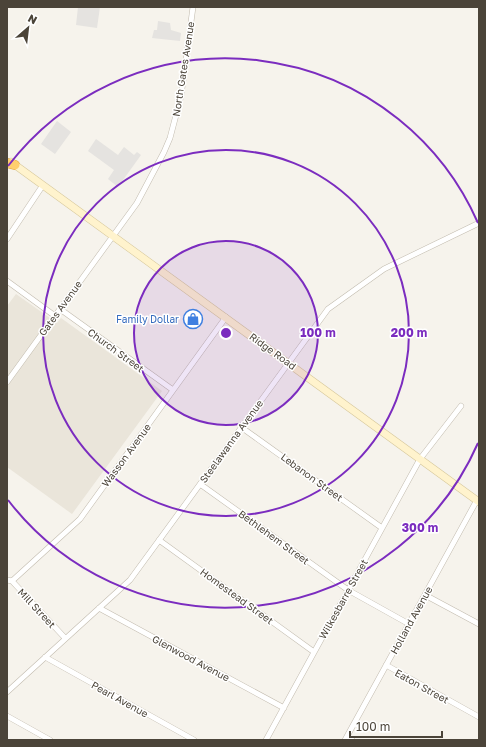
<svg xmlns="http://www.w3.org/2000/svg" width="486" height="747" font-family="'Golos Text',sans-serif">
  <rect width="100%" height="100%" fill="#f6f3ec"/>
  <path fill="#eae5da" d="M16 294 57 323 61 318 162 391 72 514 7 467V306Z"/>
  <path fill="#e5e3e0" d="M78 7H100L97 28 76 25Z
    M158 21 170 23 171 30 181 33 180 41 152 38 154 30H157Z
    M57 121 71 132 55 154 41 144Z
    M96 139 118 155 124 147 134 155 137 152 141 155 118 187 108 179 114 170 88 151Z"/>
  <g fill="none" stroke-linecap="round" stroke-linejoin="round">
    <g stroke="#c2bbae" stroke-width="6">
      <path id="minor" d="M7 239 43 185
        M7 281 55 316
        M60 309 173 390
        M7 382 137 203 164 152 170 138 181 96 193 7
        M241 427 382 528
        M200 484 348 590 409 624
        M159 540 314 652
        M7 580 12 581 65 638
        M12 581 80 519 226 317
        M425 595 479 624
        M99 608 284 708
        M45 657 194 740
        M386 665 479 717
        M7 692 130 580 328 309 384 269 479 223
        M7 716 50 740
        M347 737 352 740
        M266 740 420 459 461 406
        M345 740 477 500"/>
    </g>
    <g stroke="#d6c79b" stroke-width="8">
      <path id="secondary" d="M11 162 479 502"/>
    </g>
    <g stroke="#e0a43c" stroke-width="10">
      <path id="motorway" d="M7 163 15 165"/>
    </g>
    <use href="#minor" stroke="#fff" stroke-width="5"/>
    <use href="#secondary" stroke="#fff3cd" stroke-width="7"/>
    <use href="#motorway" stroke="#ffcf6e" stroke-width="9"/>
  </g>
  <circle cx="226" cy="333" r="92" fill="#7b2cbf" fill-opacity=".12"/>
  <g fill="none" stroke="#7b2cbf" stroke-width="2">
    <circle cx="226" cy="333" r="92"/>
    <circle cx="226" cy="333" r="183"/>
    <path d="M478 443A275 275 0 0 1 8 500M8 166A275 275 0 0 1 478 223"/>
  </g>
  <defs>
    <g id="shop-ring" transform="scale(1)"><circle r="9.5" fill="#fff" stroke="#3f7fe0" stroke-width="1.5"/><path d="M-5-2.5h2.3a2.7 3.5 0 0 1 5.4 0H5L5.5 6h-11ZM-1.5-2.5h3a1.5 2.3 0 0 0-3 0Z" fill="#3f7fe0"/></g>
  </defs>
  <g fill-rule="evenodd">
    <use href="#shop-ring" x="193" y="319"/>
  </g>
  <g text-anchor="middle" stroke-width="3" stroke-linejoin="round" paint-order="stroke">
    <g font-size="10" fill="#4b4439" stroke="#fff">
      <text transform="translate(183 69) rotate(-81)" y="4">North Gates Avenue</text>
      <text transform="translate(60 308) rotate(-54)" y="4">Gates Avenue</text>
      <text transform="translate(116 350) rotate(36)" y="4">Church Street</text>
      <text transform="translate(273 351) rotate(36)" y="4">Ridge Road</text>
      <text transform="translate(231 441) rotate(-54)" y="4">Steelawanna Avenue</text>
      <text transform="translate(126 455) rotate(-54)" y="4">Wasson Avenue</text>
      <text transform="translate(312 477) rotate(36)" y="4">Lebanon Street</text>
      <text transform="translate(274 537) rotate(36)" y="4">Bethlehem Street</text>
      <text transform="translate(237 596) rotate(36)" y="4">Homestead Street</text>
      <text transform="translate(343 599) rotate(-61)" y="4">Wilkesbarre Street</text>
      <text transform="translate(37 608) rotate(47)" y="4">Mill Street</text>
      <text transform="translate(411 620) rotate(-61)" y="4">Holland Avenue</text>
      <text transform="translate(191 658) rotate(28)" y="4">Glenwood Avenue</text>
      <text transform="translate(422 686) rotate(29)" y="4">Eaton Street</text>
      <text transform="translate(120 699) rotate(29)" y="4">Pearl Avenue</text>
    </g>
    <g font-size="10" fill="#366cbe" stroke="#fff" text-anchor="end">
      <text x="179" y="323">Family Dollar</text>
    </g>
  </g>
  <circle cx="226" cy="333" r="6" fill="#7b2cbf" stroke="#fff" stroke-width="2"/>
  <g font-size="12" text-anchor="middle" font-weight="bold" fill="#7b2cbf" stroke="#fff" stroke-width="3" stroke-linejoin="round" paint-order="stroke">
    <text x="318" y="337">100 m</text>
    <text x="409" y="337">200 m</text>
    <text x="420" y="532">300 m</text>
  </g>
  <rect width="486" height="747" fill="none" stroke="#4b4439" stroke-width="16"/>
  <g transform="translate(28 28) rotate(28)" stroke="#ffffff" stroke-width="3" paint-order="stroke">
  <path d="M0-3L7 15L0 10L-7 15Z" fill="#4b4439"/>
  <text y="-6" font-size="11" font-weight="bold" text-anchor="middle" fill="#4b4439">N</text>
  </g>
  <path d="M350 731v6h92v-6" fill="none" stroke="#4b4439" stroke-width="2"/>
  <text x="356" y="731" font-size="12" fill="#4b4439" stroke="#ffffff" stroke-width="3" paint-order="stroke">100 m</text>
</svg>
